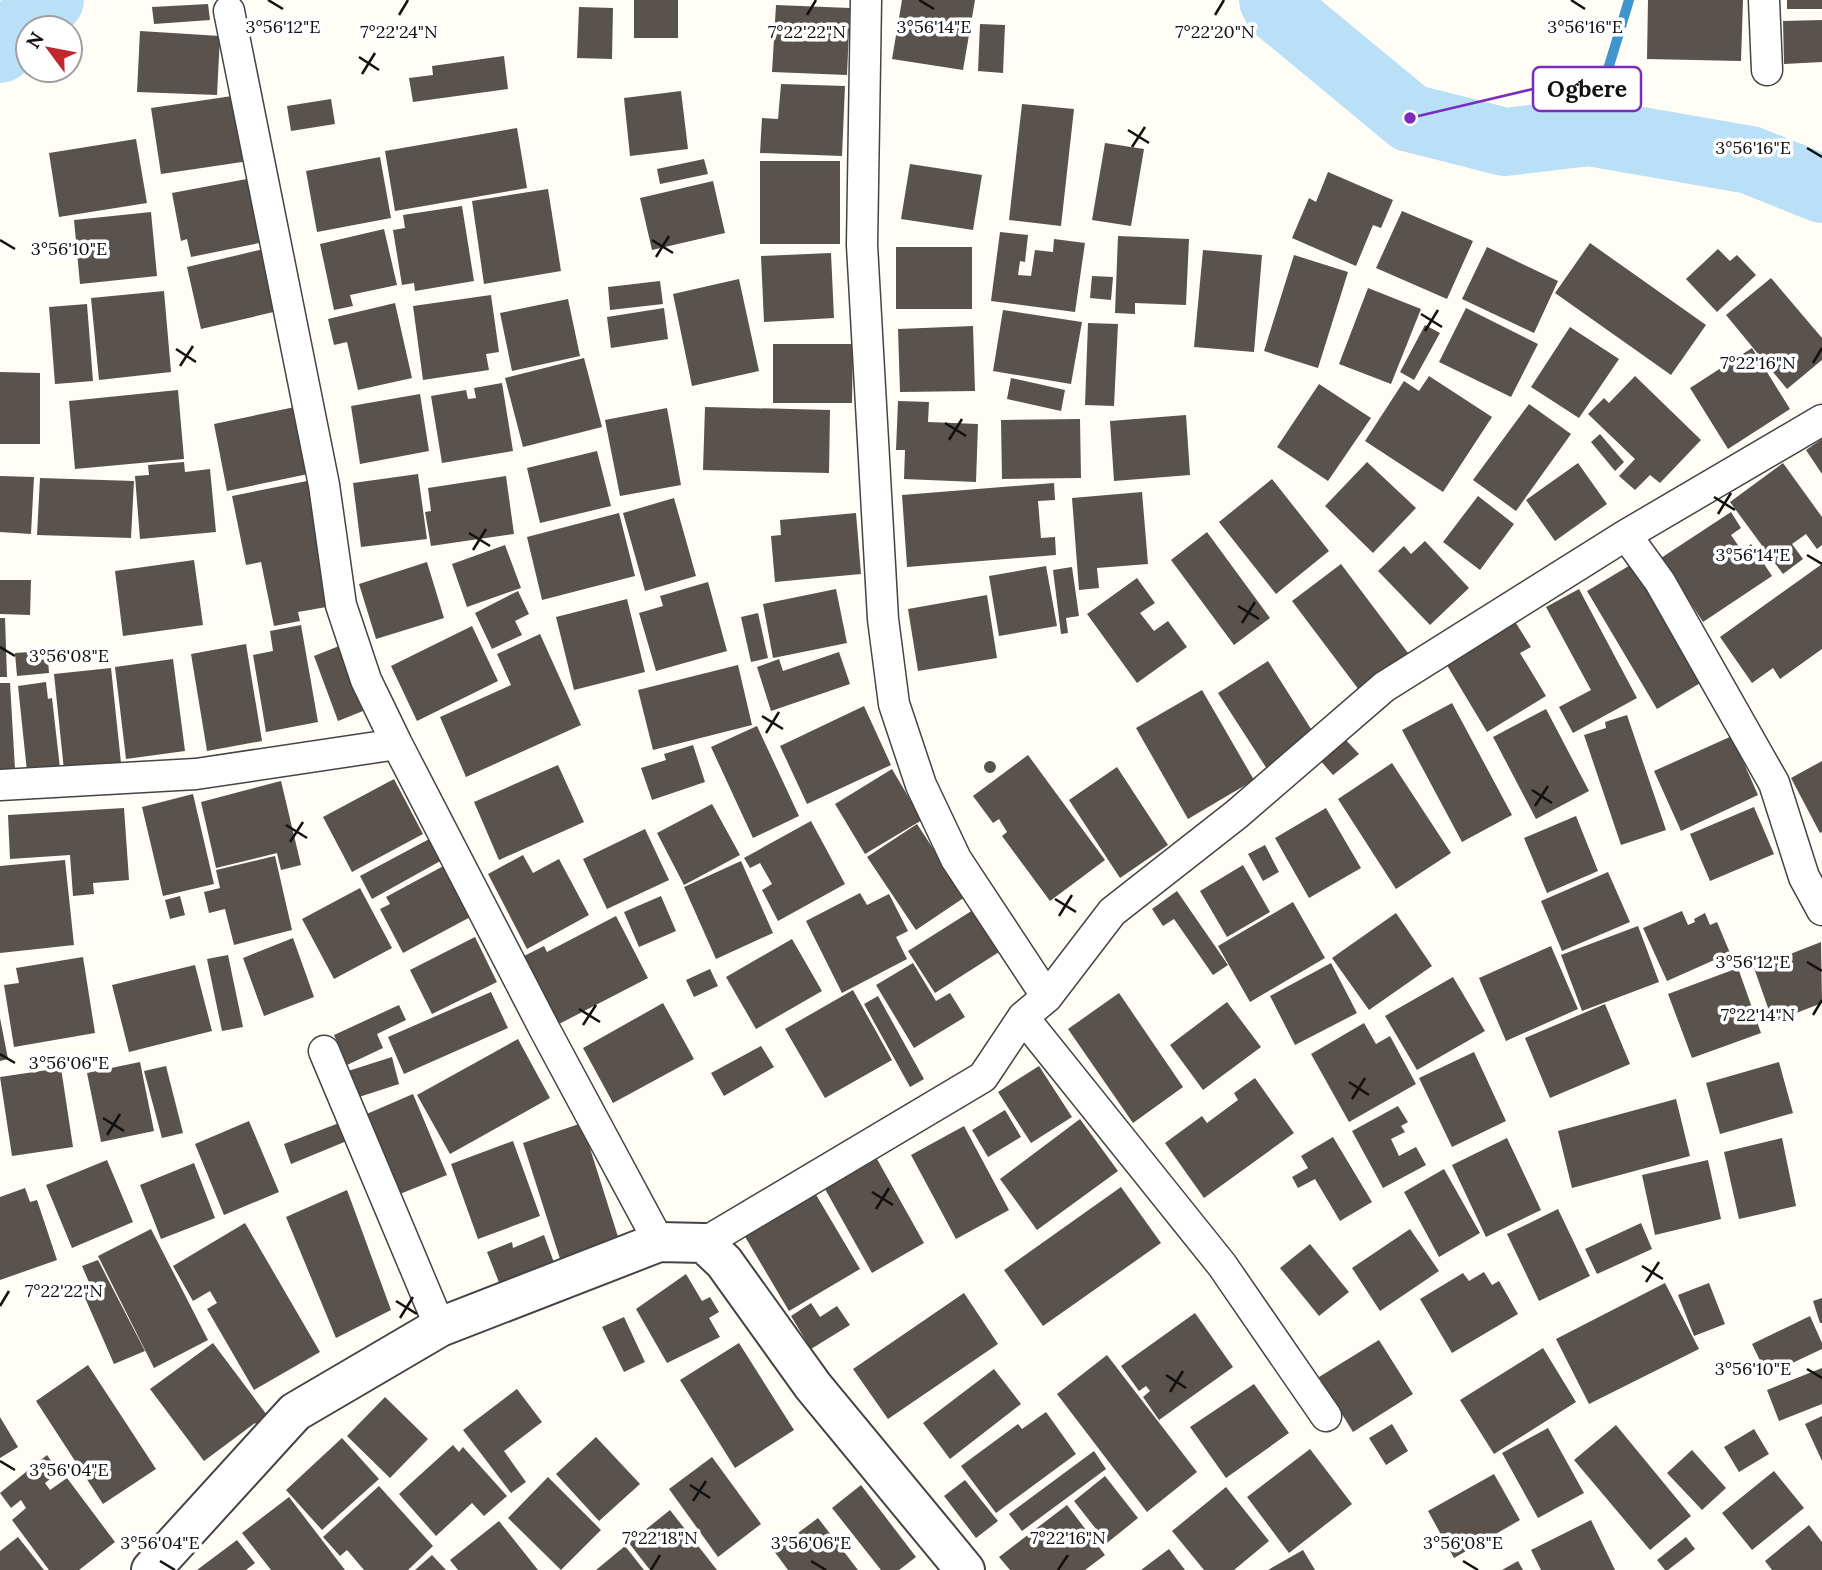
<svg xmlns="http://www.w3.org/2000/svg" width="1822" height="1570" font-family="Lora,serif">
  <rect width="100%" height="100%" fill="#fffdf5"/>
  <g fill="none" stroke-linecap="round" stroke-linejoin="round">
    <path stroke="#3f96cf" stroke-width="10" d="M1589 132 1629 0"/>
    <path stroke="#b9e0f7" stroke-width="68" d="M1273 0 1277 8 1410 118 1505 142 1589 132 1750 160 1822 189
      M0 49 50 0"/>
  </g>
  <path fill="#5a524d" d="M634 0H678V38H634Z
    M902 0H975L963 70 892 59Z
    M1648 0H1743L1741 61 1647 59Z
    M1787 0H1822V9H1787Z
    M208 4 210 20 154 24 152 7Z
    M776 5 850 8 847 75 772 72Z
    M579 7 613 8 612 59 577 58Z
    M1822 20V62L1784 64 1783 21Z
    M980 24 1005 25 1003 73 978 71Z
    M140 31 220 36 217 95 137 92Z
    M504 56 508 89 413 102 409 78 433 75 432 66Z
    M781 84 845 86 842 156 760 153 762 118 778 119Z
    M681 91 688 149 630 156 624 98Z
    M239 95 249 161 161 174 151 108Z
    M331 99 335 124 291 131 287 106Z
    M1022 104 1074 109 1061 226 1009 220Z
    M517 128 527 188 395 211 385 151Z
    M136 139 147 203 59 217 49 153Z
    M1105 143 1144 149 1131 226 1092 220Z
    M380 157 391 218 317 232 306 171Z
    M704 159 708 174 660 184 657 169Z
    M760 161H840V244H760Z
    M910 164 982 175 973 230 901 219Z
    M1328 172 1393 200 1381 228 1373 225 1356 266 1292 238 1309 198 1316 202Z
    M257 177 269 241 191 257 187 239 181 241 172 193Z
    M713 181 725 233 652 250 640 198Z
    M548 189 561 271 484 284 472 201Z
    M462 206 474 281 415 291 414 283 402 285 393 230 405 228 403 215Z
    M1402 211 1473 241 1447 299 1376 268Z
    M151 212 157 276 80 284 74 220Z
    M384 229 397 285 350 295 353 306 334 310 320 244Z
    M1000 232 1028 235 1025 262 1020 261 1018 275 1031 276 1035 250 1053 252 1054 239 1085 243 1075 312 991 301Z
    M1118 236 1189 239 1186 305 1135 303V314L1115 313Z
    M1590 243 1706 325 1671 375 1555 293Z
    M896 247H972V309H896Z
    M1487 247 1558 281 1534 333 1462 299Z
    M264 249 278 311 201 329 187 267Z
    M1718 249 1730 261 1737 255 1756 275 1717 312 1686 279Z
    M1203 250 1262 255 1254 352 1194 347Z
    M831 253 834 318 764 322 761 256Z
    M1294 255 1348 272 1318 368 1264 351Z
    M1092 276 1113 277 1111 300 1090 298Z
    M1771 278 1822 338V360L1787 389 1726 315Z
    M739 279 759 371 692 386 673 294Z
    M660 281 663 304 610 310 608 287Z
    M1368 288 1421 309 1391 384 1339 364Z
    M164 291 171 372 99 380 91 298Z
    M491 295 499 352 486 354 489 370 423 380 413 306Z
    M568 299 580 356 512 371 500 313Z
    M395 303 412 378 358 390 347 342 334 345 328 319Z
    M87 304 93 381 55 384 49 307Z
    M664 308 668 339 611 348 607 317Z
    M1466 308 1538 344 1511 397 1439 362Z
    M1003 310 1082 322 1071 384 993 371Z
    M1088 323 1118 324 1114 406 1085 405Z
    M1425 325 1440 333 1414 380 1400 372Z
    M973 326 975 391 900 392 898 329Z
    M1570 327 1619 359 1579 418 1531 387Z
    M773 344H853L852 403H773Z
    M1752 348 1790 409 1728 449 1690 388Z
    M584 358 602 427 523 447 505 378Z
    M0 372 40 373V444H0Z
    M1429 376 1492 417 1443 492 1365 441 1404 381 1419 391Z
    M1635 376 1701 440 1660 483 1650 475 1635 490 1619 476 1635 459 1588 414 1604 398 1609 403Z
    M1011 378 1065 390 1061 411 1007 399Z
    M502 383 513 451 442 463 431 396 466 390 468 399 476 398 474 388Z
    M1319 384 1371 418 1328 481 1277 447Z
    M178 390 184 459 75 469 69 401Z
    M420 394 429 451 360 464 351 406Z
    M898 401 929 402 928 422 978 424 976 482 904 479 905 450H896Z
    M1529 404 1571 434 1516 511 1473 480Z
    M295 407 308 474 227 491 214 424Z
    M705 407 830 410 829 473 703 470Z
    M667 408 681 485 620 496 605 420Z
    M1186 415 1190 475 1114 481 1110 421Z
    M1080 419 1081 478 1002 479 1001 420Z
    M1600 434 1624 462 1615 471 1591 442Z
    M1822 439V474L1806 450Z
    M597 451 611 506 540 523 527 468Z
    M184 462 185 472 210 469 216 532 140 539 135 476 149 475 148 465Z
    M1367 462 1416 508 1373 553 1325 506Z
    M1578 463 1607 504 1555 541 1526 500Z
    M1783 463 1822 517V545L1817 549 1806 534 1792 544 1803 559 1783 574 1730 502Z
    M418 474 427 539 361 547 353 483Z
    M0 476 34 477 31 534 0 532Z
    M506 476 514 534 431 546 425 512 431 511 428 488Z
    M40 478 134 481 131 538 37 535Z
    M1272 479 1329 551 1276 594 1219 522Z
    M307 481 332 606 298 612 300 621 274 626 261 562 246 565 232 496Z
    M1054 483 1055 500 1038 501 1041 538 1055 537 1056 555 907 567 902 495Z
    M1142 492 1148 564 1097 568 1099 588 1079 590 1072 498Z
    M1478 496 1514 524 1480 570 1443 542Z
    M674 498 696 576 645 591 623 513Z
    M1731 512 1741 528 1731 535 1742 551 1751 544 1772 576 1703 622 1661 558Z
    M619 513 635 576 542 600 527 537Z
    M856 513 861 574 775 582 771 536 781 535 780 520Z
    M1207 532 1270 618 1234 645 1171 560Z
    M1425 541 1469 588 1430 625 1378 571 1404 546 1411 554Z
    M505 545 521 588 467 607 452 564Z
    M194 560 203 625 123 636 115 571Z
    M1637 561 1707 679 1657 709 1587 591Z
    M427 562 444 618 376 639 359 584Z
    M1341 564 1408 653 1359 690 1292 601Z
    M1822 564V649L1780 679 1773 668 1752 683 1720 637Z
    M1046 566 1057 626 999 636 989 576Z
    M1072 567 1079 616 1066 618 1068 633 1061 634 1053 570Z
    M1137 578 1155 603 1140 613 1154 631 1168 621 1187 647 1137 683 1087 614Z
    M0 580H31L30 615 0 614Z
    M708 582 727 651 656 671 639 613 663 606 660 596Z
    M836 589 847 643 773 658 763 604Z
    M1579 589 1637 698 1573 733 1559 707 1591 690 1546 607Z
    M518 591 529 614 515 621 522 635 492 649 475 613Z
    M987 595 997 658 918 671 908 609Z
    M627 599 645 672 574 690 556 617Z
    M758 613 768 658 751 662 741 617Z
    M0 618H5L7 677H0Z
    M1514 620 1531 647 1520 653 1546 696 1487 732 1445 662Z
    M301 625 318 722 266 732 253 655 273 651 270 631Z
    M472 626 498 681 417 721 391 666Z
    M540 634 581 725 466 777 440 717 511 685 497 654Z
    M246 644 262 741 207 751 191 654Z
    M344 644 368 709 338 721 314 656Z
    M29 652 30 661 48 659 49 673 17 676 15 653Z
    M839 652 850 684 771 711 757 667 779 659 783 671Z
    M173 659 185 751 126 759 115 667Z
    M1268 661 1318 740 1269 772 1218 693Z
    M738 665 752 725 653 750 638 690Z
    M111 668 121 763 64 770 54 674Z
    M46 682 48 699 52 698 61 777 28 781 18 686Z
    M0 683H10L15 769 0 770Z
    M1202 690 1254 780 1188 819 1136 728Z
    M1452 703 1512 815 1462 842 1402 730Z
    M864 706 891 765 807 804 780 746Z
    M1546 709 1589 791 1536 819 1493 737Z
    M1627 715 1666 830 1621 845 1584 735 1606 728 1605 722Z
    M757 726 799 816 753 838 711 747Z
    M1732 736 1758 795 1681 831 1654 771Z
    M1344 738 1359 754 1333 775 1319 759Z
    M693 745 705 782 652 800 641 768 666 760 664 754Z
    M1028 755 1105 860 1050 901 1002 836 1007 832 999 819 993 823 973 796Z
    M984 767a6 6 0 1 1 12 0a6 6 0 1 1-12 0Z
    M1822 761V832L1820 833 1791 778Z
    M1392 763 1451 853 1396 889 1338 799Z
    M558 765 584 822 499 860 474 802Z
    M1117 767 1168 845 1120 878 1069 800Z
    M892 769 922 820 865 854 835 804Z
    M394 779 423 834 352 872 323 817Z
    M281 781 301 865 281 870 277 853 216 868 201 802Z
    M193 794 214 884 163 896 142 807Z
    M712 804 740 855 684 885 657 833Z
    M1754 807 1774 854 1710 881 1690 834Z
    M124 808 129 880 93 883 94 894 73 896 70 855 10 859 8 815Z
    M1326 808 1361 868 1309 898 1275 838Z
    M1576 816 1598 871 1547 893 1524 838Z
    M811 821 845 884 778 921 762 890 772 884 760 863 750 868 744 858Z
    M917 824 965 897 916 930 867 857Z
    M645 829 669 880 607 909 583 859Z
    M433 837 444 859 372 899 360 876Z
    M1265 845 1279 872 1263 881 1248 854Z
    M523 855 533 873 559 859 589 915 527 949 488 874Z
    M275 856 292 930 234 945 225 909 209 913 204 892 220 888 216 870Z
    M65 860 74 945 0 953V866Z
    M741 861 773 933 716 959 684 887Z
    M449 863 476 914 403 953 380 909 390 904 386 897Z
    M1243 865 1270 912 1227 937 1200 891Z
    M1608 872 1630 922 1562 951 1541 901Z
    M360 888 392 948 334 979 302 919Z
    M1177 891 1228 965 1213 975 1174 919 1163 926 1152 909Z
    M860 893 867 905 889 894 908 931 896 937 907 959 842 993 806 921Z
    M180 896 185 915 170 919 165 900Z
    M661 896 676 931 639 947 624 912Z
    M1293 902 1325 958 1250 1002 1218 946Z
    M973 910 999 952 935 993 908 951Z
    M1682 911 1688 925 1695 922 1694 919 1705 913 1710 925 1717 922 1730 953 1667 981 1643 928Z
    M1396 913 1432 966 1369 1010 1332 958Z
    M616 916 648 978 559 1024 524 956 544 946 547 952Z
    M1638 926 1659 982 1582 1011 1561 955Z
    M475 937 497 982 432 1014 410 970Z
    M293 938 314 997 264 1016 243 958Z
    M792 939 822 991 756 1029 726 977Z
    M1821 942 1822 1003 1773 1022 1754 968Z
    M1551 946 1578 1009 1506 1041 1479 978Z
    M228 955 243 1027 222 1031 207 959Z
    M83 957 95 1033 14 1047 4 985 19 983 16 968Z
    M913 963 936 1001 950 993 965 1017 914 1048 876 985Z
    M1331 963 1357 1013 1295 1045 1270 996Z
    M195 965 212 1031 129 1052 112 985Z
    M1738 968 1761 1033 1692 1058 1668 994Z
    M710 969 718 986 694 997 686 980Z
    M1453 977 1485 1031 1417 1070 1385 1016Z
    M853 990 892 1060 825 1098 785 1029Z
    M491 992 508 1028 404 1074 388 1037Z
    M1119 993 1183 1087 1133 1123 1068 1029Z
    M878 996 924 1079 910 1087 864 1004Z
    M1227 1002 1261 1047 1203 1090 1170 1045Z
    M663 1003 694 1059 613 1103 583 1048Z
    M1605 1004 1630 1064 1550 1098 1525 1038Z
    M399 1005 406 1020 377 1034 383 1048 347 1065 334 1035Z
    M0 1018 8 1059 0 1061Z
    M1364 1023 1376 1044 1390 1036 1416 1084 1349 1122 1311 1054Z
    M518 1039 550 1098 450 1154 417 1095Z
    M761 1046 774 1067 724 1096 711 1073Z
    M1474 1052 1506 1121 1452 1147 1419 1078Z
    M392 1057 399 1084 356 1098 348 1071Z
    M140 1062 154 1131 101 1142 87 1073Z
    M1779 1062 1793 1113 1720 1134 1706 1083Z
    M166 1066 183 1133 162 1138 144 1071Z
    M1039 1066 1072 1117 1031 1143 998 1092Z
    M61 1068 73 1147 12 1156 0 1077Z
    M1255 1078 1294 1133 1204 1198 1165 1143 1202 1116 1207 1123 1238 1100 1234 1093Z
    M413 1094 447 1175 395 1196 362 1116Z
    M1676 1099 1690 1156 1572 1188 1558 1131Z
    M1398 1106 1408 1122 1401 1126 1405 1132 1391 1139 1399 1156 1416 1147 1426 1165 1383 1188 1352 1131Z
    M1005 1110 1021 1137 988 1157 972 1130Z
    M1080 1119 1118 1171 1037 1230 1000 1179Z
    M347 1120 354 1138 291 1164 284 1144Z
    M249 1121 279 1192 224 1215 195 1144Z
    M582 1123 620 1243 561 1262 523 1143Z
    M964 1126 1009 1210 956 1239 911 1155Z
    M1333 1137 1372 1202 1340 1221 1315 1179 1298 1188 1292 1177 1308 1168 1301 1156Z
    M1507 1138 1541 1210 1486 1237 1452 1165Z
    M1782 1138 1796 1206 1739 1219 1724 1152Z
    M513 1141 540 1216 478 1239 451 1164Z
    M877 1159 924 1243 872 1273 825 1189Z
    M107 1160 133 1222 72 1248 46 1185Z
    M1708 1160 1721 1219 1655 1235 1642 1175Z
    M194 1163 215 1218 161 1239 140 1185Z
    M1444 1169 1480 1233 1439 1257 1404 1192Z
    M1121 1187 1161 1243 1043 1326 1004 1270Z
    M25 1188 30 1202 37 1200 57 1260 0 1280V1197Z
    M347 1190 391 1310 336 1338 286 1217Z
    M815 1193 860 1269 789 1311 744 1235Z
    M1558 1209 1590 1276 1539 1301 1507 1234Z
    M245 1223 320 1352 254 1390 207 1309 217 1303 210 1291 193 1301 173 1266Z
    M1641 1223 1652 1249 1597 1274 1585 1249Z
    M151 1229 208 1340 154 1368 98 1256Z
    M1410 1229 1439 1271 1380 1311 1352 1268Z
    M544 1235 556 1268 502 1290 487 1252 512 1242 513 1248Z
    M1310 1244 1349 1292 1319 1316 1280 1268Z
    M98 1260 145 1351 114 1364 82 1291 91 1287 82 1266Z
    M1484 1272 1492 1285 1499 1281 1518 1314 1452 1353 1420 1299 1463 1273 1469 1281Z
    M686 1274 702 1301 710 1297 719 1312 709 1318 720 1337 667 1363 636 1309Z
    M1665 1283 1699 1349 1589 1404 1556 1339Z
    M1709 1283 1725 1324 1694 1336 1678 1295Z
    M964 1293 998 1344 888 1419 853 1369Z
    M1822 1298V1323H1820L1813 1301Z
    M811 1303 820 1317 837 1306 850 1325 811 1349 791 1316Z
    M1195 1313 1233 1367 1159 1420 1143 1397 1150 1391 1146 1386 1139 1391 1121 1366Z
    M1810 1316 1822 1343V1349L1767 1375 1752 1344Z
    M624 1317 645 1362 624 1372 602 1327Z
    M1379 1340 1413 1394 1353 1432 1319 1377Z
    M213 1343 273 1423 262 1431 255 1423 204 1461 150 1389Z
    M739 1343 794 1430 735 1468 680 1380Z
    M1543 1348 1576 1402 1494 1454 1460 1400Z
    M1107 1355 1197 1472 1147 1512 1057 1394Z
    M88 1365 156 1469 103 1504 36 1401Z
    M1822 1368V1404L1779 1421 1767 1390Z
    M994 1369 1021 1404 950 1459 923 1423Z
    M1254 1384 1289 1433 1226 1478 1190 1427Z
    M517 1389 542 1422 504 1451 526 1482 511 1493 463 1430Z
    M385 1397 428 1439 390 1478 347 1436Z
    M1046 1412 1076 1454 996 1513 961 1466 1018 1424 1022 1429Z
    M1822 1416V1461L1805 1424Z
    M0 1417 18 1447 0 1458Z
    M1392 1424 1408 1451 1386 1465 1369 1438Z
    M1616 1425 1691 1516 1650 1550 1574 1460Z
    M1548 1428 1584 1493 1538 1518 1502 1453Z
    M1754 1429 1769 1454 1739 1472 1724 1447Z
    M596 1437 640 1484 599 1521 556 1474Z
    M342 1438 379 1479 322 1530 286 1490Z
    M453 1445 459 1452 463 1447 507 1496 484 1516 472 1503 436 1536 399 1494Z
    M1310 1449 1352 1504 1289 1553 1247 1497Z
    M1692 1450 1726 1488 1702 1510 1667 1473Z
    M1094 1451 1106 1469 1022 1531 1009 1514Z
    M47 1455 59 1472 45 1483 50 1490 67 1478 115 1542 79 1570H49L12 1520 26 1508 21 1500 11 1508 0 1493Z
    M712 1457 761 1524 718 1557 669 1489Z
    M1774 1471 1804 1508 1752 1550 1722 1513Z
    M1494 1474 1520 1520 1454 1558 1428 1511Z
    M1105 1476 1138 1518 1107 1543 1074 1501Z
    M548 1477 601 1530 561 1570 508 1518Z
    M965 1480 998 1521 976 1538 944 1496Z
    M861 1485 916 1557 899 1570H881L832 1508Z
    M379 1486 433 1546 408 1570H364L347 1550 340 1556 323 1537Z
    M1226 1487 1269 1541 1234 1570H1204L1172 1531Z
    M289 1497 345 1570H271L242 1533Z
    M1067 1505 1105 1555 1085 1570H1010L999 1557Z
    M670 1510 717 1570H650L629 1543Z
    M818 1518 858 1570H788L774 1551Z
    M1591 1520 1615 1570H1541L1531 1550Z
    M499 1521 538 1570H458L450 1560Z
    M1809 1525 1822 1542V1570H1772L1765 1561Z
    M18 1537 44 1570H0V1551Z
    M1686 1537 1695 1549 1668 1570H1665L1657 1560Z
    M237 1540 255 1563 246 1570H197Z
    M625 1546 644 1570H596Z
    M1169 1549 1185 1570H1141Z
    M1303 1550 1315 1570H1268Z
    M432 1555 446 1570H415Z
    M1518 1561 1523 1570H1502Z"/>
  <g fill="none" stroke-linecap="round" stroke-linejoin="round">
    <g stroke="#444" stroke-width="33">
      <path id="minor" d="M866 0 862 245 883 619 894 704 921 785 956 859 1047 997
        M1764 0 1767 70
        M229 11 324 485 341 605 366 680 397 744 545 1030 659 1242
        M1626 535 1660 582 1774 783 1804 877 1822 910
        M0 785 196 774 397 744
        M1023 1017 1222 1265 1326 1416
        M324 1051 440 1327
        M704 1243 983 1077 1023 1017 1047 997 1112 912 1237 814 1384 687 1626 535 1822 420"/>
    </g>
    <g stroke="#444" stroke-width="42">
      <path id="tertiary" d="M151 1570 295 1412 440 1327 659 1242 704 1243 724 1262 813 1386 965 1570"/>
    </g>
    <use href="#minor" stroke="#fff" stroke-width="30"/>
    <use href="#tertiary" stroke="#fff" stroke-width="38"/>
  </g>
  <path fill="none" stroke="#111" stroke-width="2.5" d="M268 0 283 9M919 0 934 9M1571 0 1585 9M399 15 408 0M807 15 816 0M1215 15 1224 0M359 57 379 70M362 74 375 53M1128 130 1149 143M1132 147 1145 127M1807 148 1822 157M0 240 15 249M652 240 673 253M656 257 669 236M1421 314 1442 327M1425 331 1438 310M176 349 196 362M1813 363 1822 348M180 366 193 346M945 423 966 436M949 440 962 419M1714 497 1735 510M1718 514 1731 493M469 533 490 546M473 550 486 529M1807 555 1822 564M1238 606 1259 619M1242 623 1255 602M0 647 15 656M762 716 783 729M766 733 779 712M1532 790 1552 803M1535 806 1548 786M286 825 307 838M290 842 303 822M1055 899 1076 912M1059 916 1072 895M1807 962 1822 971M579 1009 600 1022M1813 1015 1822 1000M583 1025 596 1005M0 1054 15 1063M1349 1082 1369 1095M1352 1099 1365 1078M103 1118 124 1131M107 1135 120 1114M872 1192 893 1205M876 1209 889 1188M1642 1266 1663 1279M1646 1282 1659 1262M396 1301 417 1314M0 1306 9 1291M400 1318 413 1297M1807 1369 1822 1378M1166 1375 1186 1388M1170 1392 1183 1371M0 1461 15 1470M690 1485 710 1498M693 1501 706 1481M160 1561 175 1570M811 1561 826 1570M1463 1561 1478 1570M651 1570 660 1555M1058 1570 1068 1555"/>
  <g font-size="18" text-anchor="middle" fill="#111" stroke="#fff" stroke-width="7" stroke-linejoin="round" paint-order="stroke">
    <text x="1585" y="33">3°56'16"E</text>
    <text x="283" y="33">3°56'12"E</text>
    <text x="934" y="33">3°56'14"E</text>
    <text x="399" y="38">7°22'24"N</text>
    <text x="807" y="38">7°22'22"N</text>
    <text x="1215" y="38">7°22'20"N</text>
    <text x="1753" y="154">3°56'16"E</text>
    <text x="69" y="255">3°56'10"E</text>
    <text x="1758" y="369">7°22'16"N</text>
    <text x="1753" y="561">3°56'14"E</text>
    <text x="69" y="662">3°56'08"E</text>
    <text x="1753" y="968">3°56'12"E</text>
    <text x="1758" y="1021">7°22'14"N</text>
    <text x="69" y="1069">3°56'06"E</text>
    <text x="64" y="1297">7°22'22"N</text>
    <text x="1753" y="1375">3°56'10"E</text>
    <text x="69" y="1476">3°56'04"E</text>
    <text x="660" y="1544">7°22'18"N</text>
    <text x="1068" y="1544">7°22'16"N</text>
    <text x="160" y="1549">3°56'04"E</text>
    <text x="811" y="1549">3°56'06"E</text>
    <text x="1463" y="1549">3°56'08"E</text>
  </g>
  <path fill="none" stroke="#7b2cbf" stroke-width="2.5" d="M1410 118L1533 89"/>
  <circle fill="#7b2cbf" stroke="#fff" stroke-width="2.5" cx="1410" cy="118" r="7"/>
  <rect fill="#fff" stroke="#7b2cbf" stroke-width="2.5" x="1533" y="67" width="108" height="44" rx="7"/>
  <g font-size="23" text-anchor="middle" font-weight="bold" fill="#111">
    <text x="1587" y="97">Ogbere</text>
  </g>
  <g transform="translate(49 49) rotate(302)"><circle r="33" fill="#ffffff" stroke="#a0a0a0" stroke-width="2"/>
  <path d="M0-5L12 26L0 18L-12 26Z" fill="#c4262e"/>
  <text y="-10" font-size="19" font-weight="bold" text-anchor="middle" fill="#111111">N</text>
  </g>
</svg>
